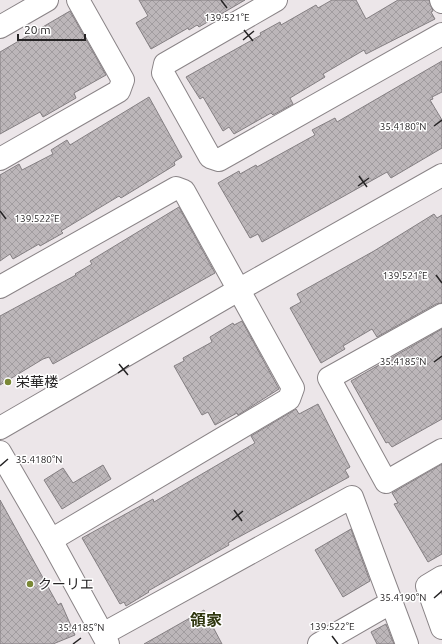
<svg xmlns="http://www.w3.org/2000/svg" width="442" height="644" font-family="Ubuntu,'Noto Sans JP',sans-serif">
  <defs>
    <pattern id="building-cross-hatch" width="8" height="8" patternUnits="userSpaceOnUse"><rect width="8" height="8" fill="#bcb6b9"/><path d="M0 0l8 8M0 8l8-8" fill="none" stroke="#a19c9f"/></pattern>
  </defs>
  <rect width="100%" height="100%" fill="#ece6e9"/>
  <path fill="url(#building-cross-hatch)" stroke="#847f82" d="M139 0H245L199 27 197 25 189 30 188 28 151 49 136 23 148 16Z
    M332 0H356L366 19 398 0H429L433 11 431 12 435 19 366 54 364 50 323 74 325 77 290 98 293 104 273 115 271 113 234 134 229 127 223 131 203 97 200 99 186 77 261 35 260 33 280 22 281 25 316 5 318 8Z
    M70 11 106 75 74 93 76 98 43 117 40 112 0 134V52Z
    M442 61V92L432 97 433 99 430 100 442 120V148L391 178 387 172 262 242 258 234 250 238 218 183 239 171 240 174 256 165 257 167 315 135 312 130 335 118 337 122Z
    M149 97 182 157 174 162 175 165 121 198 119 196 61 231 63 233 40 246 39 244 13 259 10 254 0 261V175L19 164 22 170 53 154 51 150 67 140 70 145Z
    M179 207 215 273 53 364 49 357 43 359 0 385V316L76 275 75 274 92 264 90 261Z
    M434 214 437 218 442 215V303L436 304 377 337 372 329 343 346 345 349 321 363 290 308 301 302 297 294 374 251Z
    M242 321 279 389 238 415 237 413 215 425 208 412 202 415 174 366 184 361 183 358 212 342 210 337 233 323 234 325Z
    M442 329V419L392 447 388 442 386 443 351 381Z
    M318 404 350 467 345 470 349 477 228 543 229 545 148 591 149 592 126 606 124 602 120 604 82 538 153 499 154 502 255 443 251 436 296 409 299 414Z
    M442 464V554L428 562 394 504 398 503 392 493Z
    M103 465 111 479 62 509 44 480 63 468 73 483Z
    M0 500 58 605 61 603 75 635 53 644H0Z
    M351 529 370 581 343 597 315 550Z
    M204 610 222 644H144Z
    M386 624 394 644H377L371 632Z"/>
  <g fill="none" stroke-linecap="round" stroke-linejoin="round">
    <g stroke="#8a8487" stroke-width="24">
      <path id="minor" d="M276 0 165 64 163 73 210 157 219 160 442 34
        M441 0 442 2
        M0 27 47 0
        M0 159 119 91 123 80 78 0
        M0 287 176 188 184 191 293 388 289 399 51 540
        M442 315 329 378 386 482 442 450
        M442 577 427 586 442 628
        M103 634 352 497 407 644
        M319 644 392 602"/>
    </g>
    <g stroke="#8a8487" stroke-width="24">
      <path id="tertiary" d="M0 428 240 289 442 175
        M0 452 51 540 108 644"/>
    </g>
    <use href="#minor" stroke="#fff" stroke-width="22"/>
    <use href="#tertiary" stroke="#fff" stroke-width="22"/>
  </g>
  <path fill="none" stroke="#252324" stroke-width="1.5" d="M221 0 227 8M244 30 253 41M243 40 254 31M434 126 442 120M359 176 367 187M358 186 369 178M0 211 6 219M436 275 442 283M434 362 442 356M119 364 128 375M118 373 129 365M0 466 8 459M234 510 242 521M232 520 243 511M434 598 442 591M332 636 338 644M73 644 81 638"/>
  <g fill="#7a8836" stroke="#fff" stroke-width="1.5">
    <circle cx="8" cy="382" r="4"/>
    <circle cx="30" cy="584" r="4"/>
  </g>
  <g text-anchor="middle" stroke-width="3" stroke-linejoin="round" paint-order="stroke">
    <g font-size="14" fill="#252324" stroke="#fff" text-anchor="start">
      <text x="16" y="387">栄華楼</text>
      <text x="38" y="589">クーリエ</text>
    </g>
    <g font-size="16" font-weight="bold" fill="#30370f" stroke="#fff">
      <text x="206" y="626">領家</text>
    </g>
  </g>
  <g font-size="10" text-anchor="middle" fill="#252324" stroke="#fff" stroke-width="3" stroke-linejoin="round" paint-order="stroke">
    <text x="227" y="21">139.521°E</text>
    <text x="403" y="130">35.4180°N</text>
    <text x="37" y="222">139.522°E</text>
    <text x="405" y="279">139.521°E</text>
    <text x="403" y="365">35.4185°N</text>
    <text x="39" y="463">35.4180°N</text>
    <text x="403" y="601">35.4190°N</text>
    <text x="332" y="630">139.522°E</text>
    <text x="81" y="631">35.4185°N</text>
  </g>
  <path d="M18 34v6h67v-6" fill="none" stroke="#252324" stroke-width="2"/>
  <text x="24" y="34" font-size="12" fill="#252324" stroke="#ffffff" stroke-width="3" paint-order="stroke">20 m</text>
</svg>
